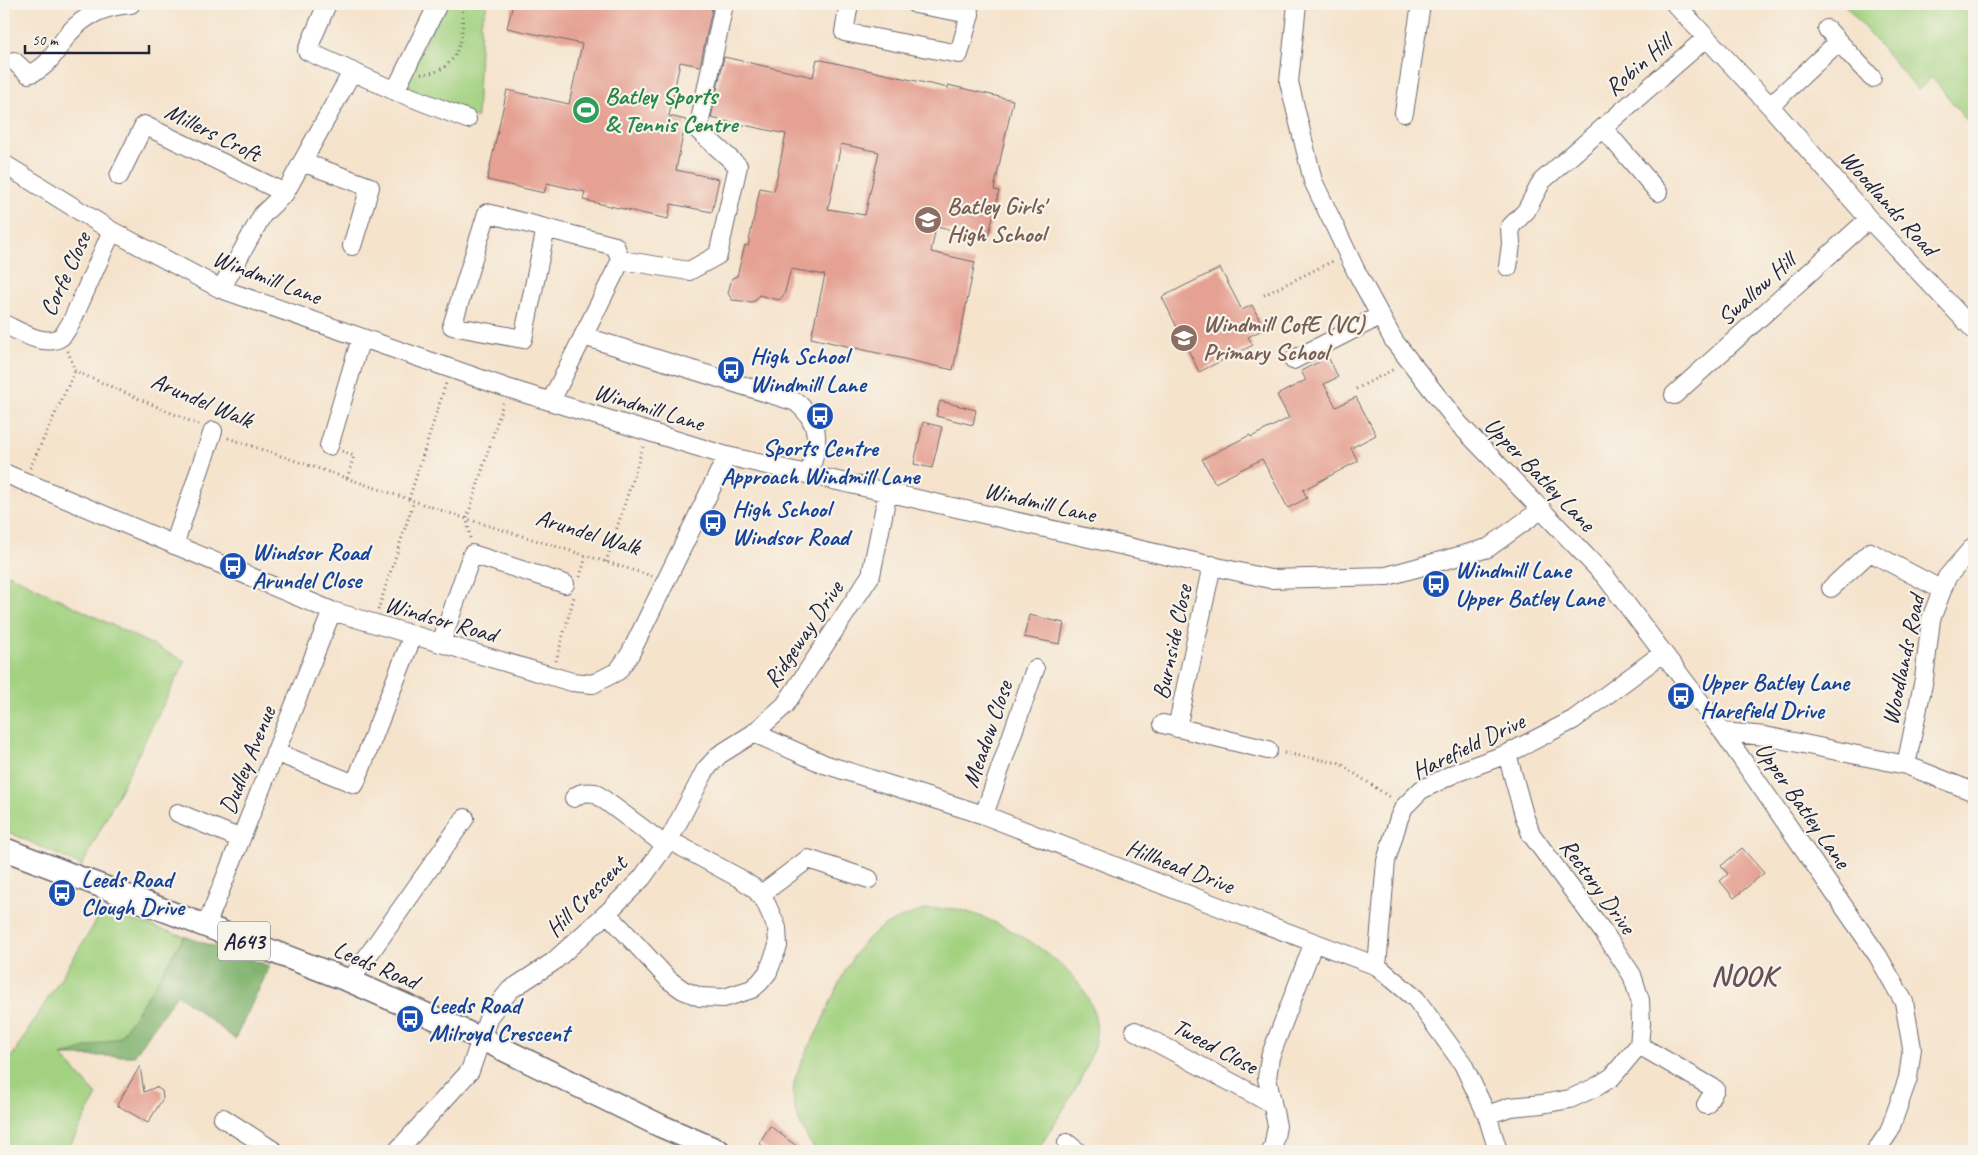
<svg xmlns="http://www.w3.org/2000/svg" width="1978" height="1155" font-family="Caveat,sans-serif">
  <rect width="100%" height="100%" fill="#f7f3e8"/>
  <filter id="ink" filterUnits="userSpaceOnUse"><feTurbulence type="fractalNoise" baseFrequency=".02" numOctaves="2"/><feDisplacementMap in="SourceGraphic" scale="10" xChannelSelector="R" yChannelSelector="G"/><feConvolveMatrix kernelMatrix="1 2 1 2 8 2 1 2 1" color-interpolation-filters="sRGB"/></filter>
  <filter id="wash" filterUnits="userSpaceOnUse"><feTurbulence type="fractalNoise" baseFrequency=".0096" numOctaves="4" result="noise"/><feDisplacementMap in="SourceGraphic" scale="20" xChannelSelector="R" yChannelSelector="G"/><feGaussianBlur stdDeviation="1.12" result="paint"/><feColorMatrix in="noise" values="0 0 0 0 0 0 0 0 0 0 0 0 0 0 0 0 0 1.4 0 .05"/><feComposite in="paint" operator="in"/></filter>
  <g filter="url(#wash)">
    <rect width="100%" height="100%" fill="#f5e3cc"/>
    <path fill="#a2d180" stroke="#627a5e" d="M443 4H488L481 22 477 118 403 89Z
      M1844 4H1974V130L1932 77 1918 90Z
      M4 572 185 661 82 866 4 830Z
      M929 909C938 909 948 908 956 909 1006 920 1103 975 1096 1035 1092 1070 1058 1116 1040 1147L1035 1151H816C803 1133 790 1108 794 1084 796 1070 810 1045 817 1032 830 1005 845 963 865 941 880 924 908 914 929 909Z
      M102 912 184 936 153 988 120 1037 62 1056 97 1095 67 1151H4V1069Z"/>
    <path fill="#81b36e" stroke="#526a54" d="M184 936 270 966 235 1039 177 994 134 1056H61L120 1037 153 988Z"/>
    <g id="blocks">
      <path fill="#e5a193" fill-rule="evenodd" d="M513 4H713L700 66 680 62 669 116 686 120 676 170 719 179 712 212 671 204 668 219 583 200 585 192 547 183 544 193 487 180 507 90 569 104 582 44 507 28Z
        M724 57 813 77 817 59 948 88V85L1013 100 994 190 999 191 988 238 936 227 931 252 975 262 953 370 811 338 825 275 791 269 784 295 779 300 759 295 756 300 752 302 732 300 728 293 732 278 737 276 745 245 748 246 760 188 774 191 786 134 711 118ZM841 144 879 152 865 215 828 209Z
        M1220 268 1242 310 1252 305 1264 329 1248 337 1253 345 1199 372 1162 297Z
        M1328 357 1338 377 1324 384 1336 407 1356 397 1376 435 1351 448 1358 461 1303 490 1307 498 1288 508 1262 459 1215 483 1202 459 1250 435 1251 437 1289 418 1277 395 1306 380 1301 371Z
        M940 401 976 410 973 425 936 416Z
        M923 422 942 427 932 468 914 464Z
        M1029 615 1064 623 1060 644 1024 637Z
        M1742 848 1764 873 1734 898 1720 881 1728 874 1721 866Z
        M140 1066 144 1092 156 1087 162 1091 163 1098 148 1123 117 1105Z
        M770 1126 803 1151H769L759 1143Z"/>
    </g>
  </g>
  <g filter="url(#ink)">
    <use href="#blocks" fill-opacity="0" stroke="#6c666e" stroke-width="1"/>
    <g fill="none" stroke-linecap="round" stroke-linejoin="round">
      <g stroke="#6c666e" stroke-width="20">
        <path id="minor" d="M327 4 307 51 395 91 467 119
          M849 4 844 32 959 54 970 14 915 4
          M1297 4 1289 82 1313 181 1356 271 1394 341 1459 424 1605 576 1723 732 1878 956 1904 1002 1912 1048 1908 1078 1889 1132 1876 1151
          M1675 4 1770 106 1869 219 1974 330
          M1827 29 1872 78
          M14 61 28 74C49 69 56 49 69 33 86 14 106 6 131 4
          M395 91 438 4
          M1770 106 1838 42
          M1404 113 1421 4
          M1603 128 1658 192
          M302 162 370 187 352 246
          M4 164 112 231 221 289 507 388 727 456 1270 579 1387 576 1488 548 1542 509
          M119 176 144 125 285 193
          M546 228 523 339 452 326 487 213 615 246 621 260 551 401
          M621 260 689 271 718 255 738 166 698 130 724 4
          M1508 267 1511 244 1510 227 1526 211 1542 181 1706 38
          M221 289 263 214 285 193 352 72
          M4 324C19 331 45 348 61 337 65 334 68 327 71 323L112 231
          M583 336 796 402C823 424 818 444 809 474
          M1293 360 1380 316
          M1674 395 1869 219
          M329 446 361 338
          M4 473 332 611 572 682 593 684 618 671 630 654 727 456
          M174 545 213 431
          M1831 588 1870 552 1942 590
          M441 643 472 554 565 584
          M1163 724 1268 750
          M1177 728 1212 565
          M1723 732 1765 736 1906 765 1974 792
          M754 733 824 764 984 815 1230 911 1377 966 1416 999 1463 1064 1487 1115 1498 1151
          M275 752 355 784 413 635
          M1906 765 1924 679 1931 619 1947 577 1974 546
          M574 798C580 792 586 792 595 793L665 845
          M178 813 241 839
          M984 815 1035 669
          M760 895 808 859 869 879
          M607 913 669 980 683 990 700 997 724 998 752 989 760 982 768 972 778 946 777 928 765 901 754 888 739 878 669 840
          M206 926 332 611
          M1377 966 1386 861 1399 818 1404 807 1421 790 1455 773 1507 754 1573 720 1663 653
          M350 981 465 818
          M1135 1031 1272 1104
          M1639 1045 1715 1089 1706 1105
          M1487 1115 1510 1107 1542 1104 1570 1099 1596 1087 1612 1077 1639 1045 1641 1024 1640 1000 1632 975 1604 933 1531 834 1524 815 1507 754
          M223 1118 274 1151
          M1067 1143 1077 1151
          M397 1151 470 1071 489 1016 510 990 553 962 607 913 642 878 669 840 706 769 719 755 754 733 785 705 871 575 888 491
          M1271 1151 1273 1148 1277 1126 1267 1078 1270 1057 1314 942"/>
      </g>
      <g stroke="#6c666e" stroke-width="25">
        <path id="major" d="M4 849 350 981 482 1039 661 1126 719 1151"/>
      </g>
      <path stroke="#6c666e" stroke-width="3" stroke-dasharray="1 4" stroke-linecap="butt" d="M421 74C460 73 465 35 462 4
        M1264 295 1333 261
        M68 351 75 371 199 425
        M1356 389 1396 368
        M228 438 467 519 652 576
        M342 451 354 456 347 479
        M30 468 75 371
        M409 499 446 383
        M470 538 467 519 503 403
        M606 562 643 447
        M580 577 586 556
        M378 610 414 501
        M556 661 574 597
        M1284 753 1339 763 1391 798"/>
      <use href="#minor" stroke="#fff" stroke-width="18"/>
      <use href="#major" stroke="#fff" stroke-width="22"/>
    </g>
  </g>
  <defs>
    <g id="stadium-disc" transform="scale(1.4375)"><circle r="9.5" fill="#2e9e5b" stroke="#f7f3e8"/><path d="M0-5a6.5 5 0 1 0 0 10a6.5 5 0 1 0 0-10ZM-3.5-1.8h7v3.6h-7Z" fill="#fff"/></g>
    <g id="school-disc" transform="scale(1.4375)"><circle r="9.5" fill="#8d6e63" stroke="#f7f3e8"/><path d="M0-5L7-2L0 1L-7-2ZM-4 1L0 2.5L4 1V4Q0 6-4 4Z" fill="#fff"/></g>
    <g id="bus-disc" transform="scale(1.4375)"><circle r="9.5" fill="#1a4fb4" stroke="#f7f3e8"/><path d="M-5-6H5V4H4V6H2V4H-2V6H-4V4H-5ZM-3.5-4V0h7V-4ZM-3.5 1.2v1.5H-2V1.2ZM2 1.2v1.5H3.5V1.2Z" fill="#fff"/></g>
  </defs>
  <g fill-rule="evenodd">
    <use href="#stadium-disc" x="586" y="110"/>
    <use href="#school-disc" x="928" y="220"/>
    <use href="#school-disc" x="1184" y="338"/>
    <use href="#bus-disc" x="731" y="370"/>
    <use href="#bus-disc" x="820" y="416"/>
    <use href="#bus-disc" x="713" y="523"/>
    <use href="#bus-disc" x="233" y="566"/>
    <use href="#bus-disc" x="1436" y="584"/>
    <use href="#bus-disc" x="1681" y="696"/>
    <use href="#bus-disc" x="62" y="893"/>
    <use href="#bus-disc" x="410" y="1019"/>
  </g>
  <g text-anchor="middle" stroke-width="4.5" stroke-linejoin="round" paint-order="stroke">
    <rect fill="#f7f3e8" stroke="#62616f" stroke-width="1" x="218" y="921.5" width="52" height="39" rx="4"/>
    <g font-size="22" font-weight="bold" fill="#22223b">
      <text x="244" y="949">A643</text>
    </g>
    <g font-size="24" fill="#22223b" stroke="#f7f3e8">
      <text transform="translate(1638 65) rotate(-41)" y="8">Robin Hill</text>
      <text transform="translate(213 132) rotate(26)" y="8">Millers Croft</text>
      <text transform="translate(1889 203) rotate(48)" y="8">Woodlands Road</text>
      <text transform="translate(65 274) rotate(-65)" y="8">Corfe Close</text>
      <text transform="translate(267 277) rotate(21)" y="8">Windmill Lane</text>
      <text transform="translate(1756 289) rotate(-42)" y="8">Swallow Hill</text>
      <text transform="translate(202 400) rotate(23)" y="8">Arundel Walk</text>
      <text transform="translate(649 407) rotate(17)" y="8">Windmill Lane</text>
      <text transform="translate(1540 474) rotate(46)" y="8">Upper Batley Lane</text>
      <text transform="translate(1040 502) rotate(13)" y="8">Windmill Lane</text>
      <text transform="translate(588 532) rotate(17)" y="8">Arundel Walk</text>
      <text transform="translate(441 619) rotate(16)" y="8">Windsor Road</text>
      <text transform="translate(803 634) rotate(-56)" y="8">Ridgeway Drive</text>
      <text transform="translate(1172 642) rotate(-78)" y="8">Burnside Close</text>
      <text transform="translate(1903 660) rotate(-78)" y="8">Woodlands Road</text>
      <text transform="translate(987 734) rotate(-71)" y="8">Meadow Close</text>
      <text transform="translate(1468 746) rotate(-26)" y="8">Harefield Drive</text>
      <text transform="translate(247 760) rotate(-68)" y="8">Dudley Avenue</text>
      <text transform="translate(1803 805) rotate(55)" y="8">Upper Batley Lane</text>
      <text transform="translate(1180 866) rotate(21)" y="8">Hillhead Drive</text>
      <text transform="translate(1598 886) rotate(54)" y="8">Rectory Drive</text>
      <text transform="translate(586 896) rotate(-45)" y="8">Hill Crescent</text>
      <text transform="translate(376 965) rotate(23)" y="8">Leeds Road</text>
      <text transform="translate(1215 1046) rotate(28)" y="8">Tweed Close</text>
    </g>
    <g font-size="24" font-weight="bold" fill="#27864d" stroke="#f7f3e8" text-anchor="start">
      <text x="605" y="104">Batley Sports<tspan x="605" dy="28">&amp; Tennis Centre</tspan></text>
    </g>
    <g font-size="24" font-weight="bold" fill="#785e54" stroke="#f7f3e8" text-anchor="start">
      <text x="947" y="214">Batley Girls'<tspan x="947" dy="28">High School</tspan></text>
      <text x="1203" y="332">Windmill CofE (VC)<tspan x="1203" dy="28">Primary School</tspan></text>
    </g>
    <g font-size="24" font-weight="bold" fill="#164399" stroke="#f7f3e8" text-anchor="start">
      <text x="750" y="364">High School<tspan x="750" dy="28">Windmill Lane</tspan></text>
      <text x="820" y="456" text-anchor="middle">Sports Centre<tspan x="820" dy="28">Approach Windmill Lane</tspan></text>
      <text x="732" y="517">High School<tspan x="732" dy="28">Windsor Road</tspan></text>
      <text x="252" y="560">Windsor Road<tspan x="252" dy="28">Arundel Close</tspan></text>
      <text x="1455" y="578">Windmill Lane<tspan x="1455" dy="28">Upper Batley Lane</tspan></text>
      <text x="1700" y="690">Upper Batley Lane<tspan x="1700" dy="28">Harefield Drive</tspan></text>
      <text x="81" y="887">Leeds Road<tspan x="81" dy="28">Clough Drive</tspan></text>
      <text x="429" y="1013">Leeds Road<tspan x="429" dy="28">Milroyd Crescent</tspan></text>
    </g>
    <g font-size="29" font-weight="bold" letter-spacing="1" fill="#664e5a" stroke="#f7f3e8">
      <text x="1744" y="985">NOOK</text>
    </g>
  </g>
  <rect width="1978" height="1155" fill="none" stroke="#f7f3e8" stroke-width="20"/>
  <path d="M25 45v8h124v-8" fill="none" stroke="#22223b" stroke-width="2.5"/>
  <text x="32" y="45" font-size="15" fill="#22223b" stroke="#f7f3e8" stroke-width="4" paint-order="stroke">50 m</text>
</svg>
